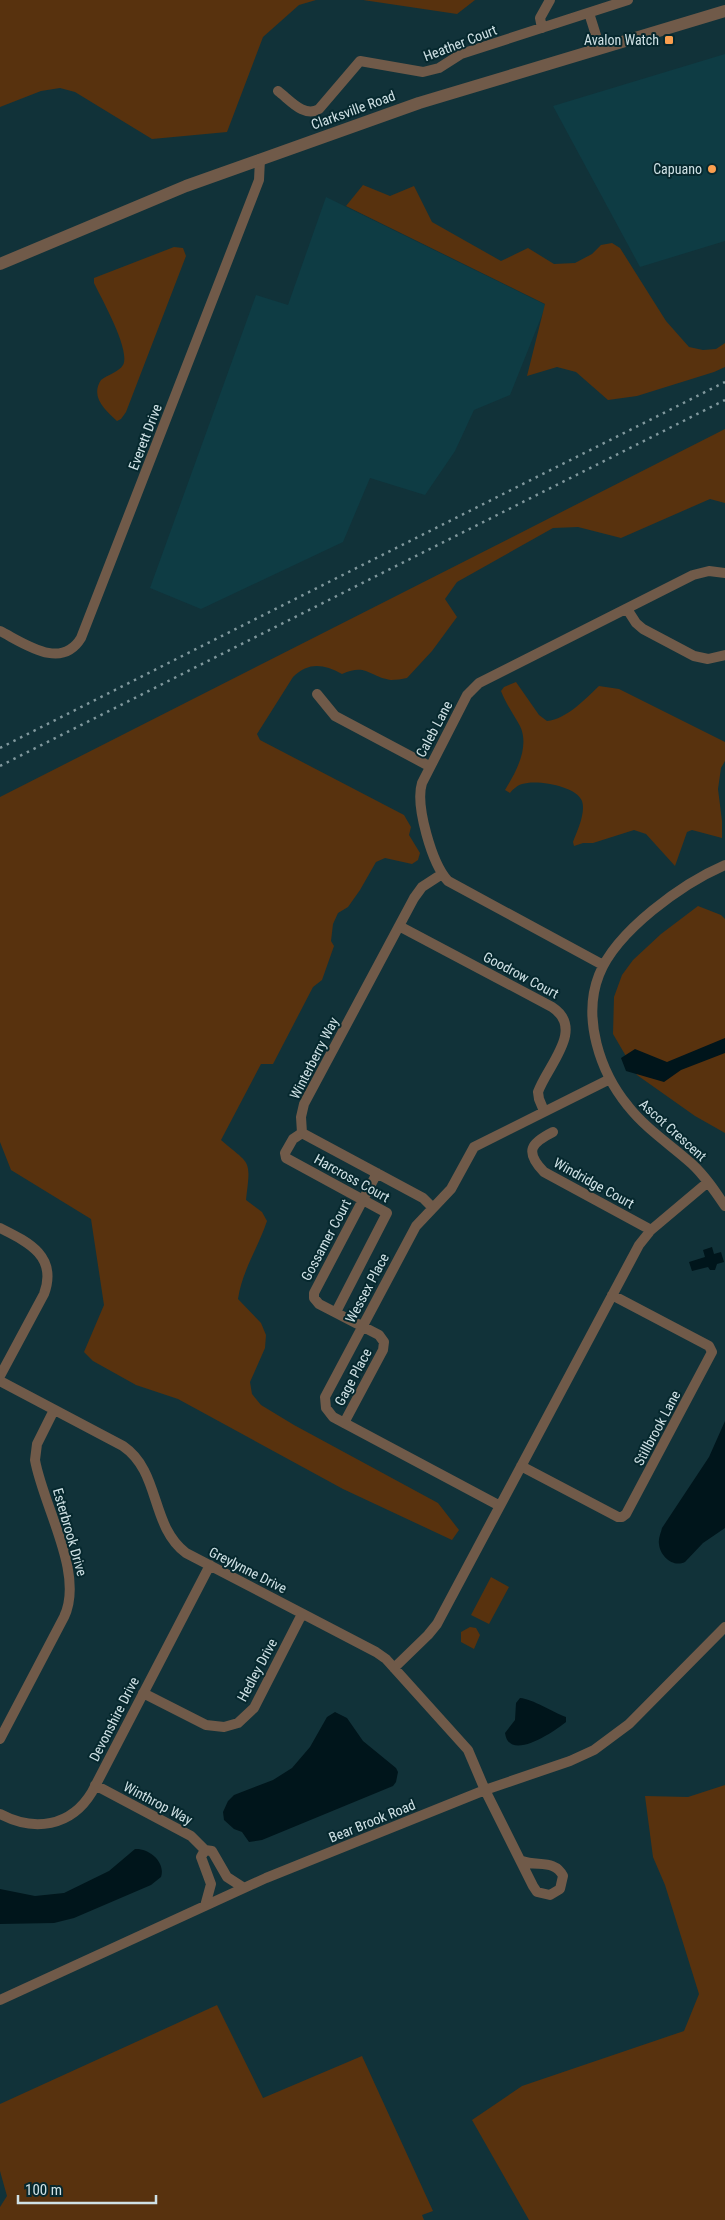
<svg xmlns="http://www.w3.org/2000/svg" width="725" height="2220" font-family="'Roboto Condensed',sans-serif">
  <rect width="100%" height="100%" fill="#113239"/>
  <path fill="#0e3c44" d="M725 54V241L640 267 553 106Z
    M326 197 546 305 510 395 474 410 455 451 425 495 370 478 343 542 201 609 150 588 256 295 288 305Z"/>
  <path fill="#58320e" d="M0 0H316L299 5 263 37 227 132 152 139 75 92 60 88 41 91 0 107Z
    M363 0H475L457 14Z
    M363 185 390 196 414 186 432 222 501 261 528 248 554 264 575 263 592 254 601 245 612 243 620 248 666 321 689 347 703 350 716 349 725 343V367L714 372 637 396 608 400 576 372 557 367 527 376 545 304 346 206Z
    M174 247 183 248 186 256 126 412 121 419 117 421C105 410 90 397 101 380 107 375 119 372 123 365 131 350 101 298 94 283V278Z
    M725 429V503L710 499 621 538 578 527 553 528 457 582 445 599 457 617 432 651 407 678C402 679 396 680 391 680 369 677 367 663 342 674 323 664 309 662 293 677L257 734 260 740 404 815 411 827 409 835 420 853 418 860 412 864 385 858 376 862 360 890 348 907 338 913 333 924 331 941 334 946 322 980 313 987 273 1064H261L221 1140C251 1166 251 1158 246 1200L262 1212 267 1221C258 1248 242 1271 238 1299L261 1323 266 1335 265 1348 250 1382 252 1394 261 1405 294 1425 438 1503 459 1530 452 1540 343 1489 178 1399 136 1385 93 1361 84 1352 104 1305 91 1219 11 1170 0 1142V797Z
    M516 682 539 715 547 721C567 719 585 699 599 686L619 689 725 742V761L721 768 718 789 722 821V838L692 830 687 832 675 866 646 834 634 830 593 843H583L574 846 573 842C577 831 586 813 582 801 577 786 536 779 522 784 518 785 513 789 510 793L505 790C516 772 530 747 520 726 514 715 506 704 501 691L504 687Z
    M698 906 721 915 725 919V1133L695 1116 637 1075 613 1034 614 997 622 975 633 960 661 934Z
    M491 1577 509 1587 489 1624 471 1615Z
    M470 1627 476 1628 480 1635 474 1649 461 1642V1632Z
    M725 1785V2220H529L472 2120 522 2086 684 2031 699 1994 665 1885 653 1857 645 1796 688 1797Z
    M217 2005 263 2098 362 2056 433 2211 422 2215 424 2220H0V2207L7 2196 0 2171V2104Z"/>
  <path fill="#00151b" d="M725 1038V1053L681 1070 664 1082 626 1071 621 1058 635 1049 667 1062Z
    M712 1247 714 1254 721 1252 724 1262 717 1264 715 1270H710L708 1267 692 1271 689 1262 705 1257 703 1250Z
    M725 1421V1528L703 1543 685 1562C673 1568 660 1556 659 1544 658 1538 661 1533 662 1528L709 1457Z
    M520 1698C533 1699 552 1712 566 1717V1722C555 1731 509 1763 505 1733L515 1720 516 1703Z
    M335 1712 347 1718 363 1741 396 1768 398 1772 396 1782 393 1786 262 1840 249 1842 242 1832 234 1829 224 1820 223 1812 228 1801 234 1795 273 1780 292 1768 310 1747 327 1717Z
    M135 1849C149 1848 166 1862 161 1877L151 1885 74 1918 54 1923 0 1924V1889L35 1896 64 1893 109 1871Z"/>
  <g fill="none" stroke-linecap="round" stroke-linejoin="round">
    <path stroke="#705a49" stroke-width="10" d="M589 13 600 48
      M542 28 540 18 550 0
      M278 91C290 100 304 118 319 109L360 61 423 72 439 68 461 54 628 0
      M627 609 636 623 643 629 694 656 708 659 725 655
      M0 631C24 643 61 671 81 638L259 180 260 159
      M317 694 335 716 429 766
      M725 865C683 883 616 931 599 975 582 1018 600 1072 628 1106 646 1129 671 1145 692 1164 705 1176 715 1191 725 1206
      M399 926 552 1007C586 1029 547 1066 538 1092L539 1099 544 1111
      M603 965 448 881C432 864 415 805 422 783L467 695 479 683 693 575 709 571 725 573
      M553 1132C531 1143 524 1151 544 1172L651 1230
      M302 1133 293 1139 285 1153 286 1158 387 1213 336 1312
      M432 1207 423 1198 302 1133 301 1117 304 1104 414 898 422 887 442 874
      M0 1228C28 1242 58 1256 44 1294L0 1376
      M0 1381 123 1446C161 1472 150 1526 186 1553L376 1652 386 1659 468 1750 485 1790 533 1886 537 1892 550 1895 560 1889 563 1876C555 1859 537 1867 522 1861
      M344 1423 383 1350 384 1342 379 1335 319 1304 314 1298V1293L377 1173
      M521 1466 618 1517H622L626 1514 712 1352 709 1346 612 1295
      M500 1506 333 1417 326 1408 325 1397 416 1226 451 1189 474 1147 610 1079
      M394 1668 428 1635 437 1624 639 1245 651 1230 708 1182
      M143 1693 206 1725 224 1727 238 1723 254 1708 302 1614
      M0 1739 64 1617C85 1574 43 1506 35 1460L37 1444 54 1410
      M95 1785 191 1836 205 1850 212 1851 227 1877 244 1888
      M0 1814C34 1832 71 1827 92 1792L210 1565
      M205 1906 211 1884 201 1857 205 1850
      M0 2000 266 1878 485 1790 570 1761 594 1750 629 1724 725 1627"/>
    <path stroke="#705a49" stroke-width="12" d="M0 264 186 186 419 103 725 11"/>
    <path stroke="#80989d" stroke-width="2.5" stroke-dasharray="2.5 5" stroke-linecap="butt" d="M0 748 725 382
      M0 766 725 400"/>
  </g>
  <g fill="#fa9f4f" stroke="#06282e" stroke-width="2">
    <rect x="664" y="35" width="10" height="10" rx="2.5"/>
    <circle cx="712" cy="169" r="5"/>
  </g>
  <g text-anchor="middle" stroke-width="4" stroke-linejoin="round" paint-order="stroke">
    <g font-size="14" fill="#cfe1e5" stroke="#06282e" text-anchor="end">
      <text x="659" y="45">Avalon Watch</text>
      <text x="702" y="174">Capuano</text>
    </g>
    <g font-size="14" fill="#cfe1e5" stroke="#06282e">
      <text transform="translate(460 43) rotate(-21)" y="5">Heather Court</text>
      <text transform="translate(353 110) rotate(-20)" y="5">Clarksville Road</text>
      <text transform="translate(145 437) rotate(-69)" y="5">Everett Drive</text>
      <text transform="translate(434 729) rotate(-62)" y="5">Caleb Lane</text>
      <text transform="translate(521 975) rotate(28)" y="5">Goodrow Court</text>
      <text transform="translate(314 1058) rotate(-63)" y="5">Winterberry Way</text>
      <text transform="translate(673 1130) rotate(42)" y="5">Ascot Crescent</text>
      <text transform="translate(352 1178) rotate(29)" y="5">Harcross Court</text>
      <text transform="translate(594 1183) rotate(29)" y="5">Windridge Court</text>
      <text transform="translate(326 1240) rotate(-62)" y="5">Gossamer Court</text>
      <text transform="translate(367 1288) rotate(-62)" y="5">Wessex Place</text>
      <text transform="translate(353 1377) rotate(-62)" y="5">Gage Place</text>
      <text transform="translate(657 1428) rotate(-62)" y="5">Stillbrook Lane</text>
      <text transform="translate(70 1532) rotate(74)" y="5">Esterbrook Drive</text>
      <text transform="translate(248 1570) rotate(27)" y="5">Greylynne Drive</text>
      <text transform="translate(257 1670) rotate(-62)" y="5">Hedley Drive</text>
      <text transform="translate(114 1719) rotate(-63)" y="5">Devonshire Drive</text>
      <text transform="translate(158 1803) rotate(28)" y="5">Winthrop Way</text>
      <text transform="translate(372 1821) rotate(-22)" y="5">Bear Brook Road</text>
    </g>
  </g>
  <path d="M18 2195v8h138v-8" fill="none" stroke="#cfe1e5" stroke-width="2.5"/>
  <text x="25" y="2195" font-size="15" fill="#cfe1e5" stroke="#06282e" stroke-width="4" paint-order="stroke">100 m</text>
</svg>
